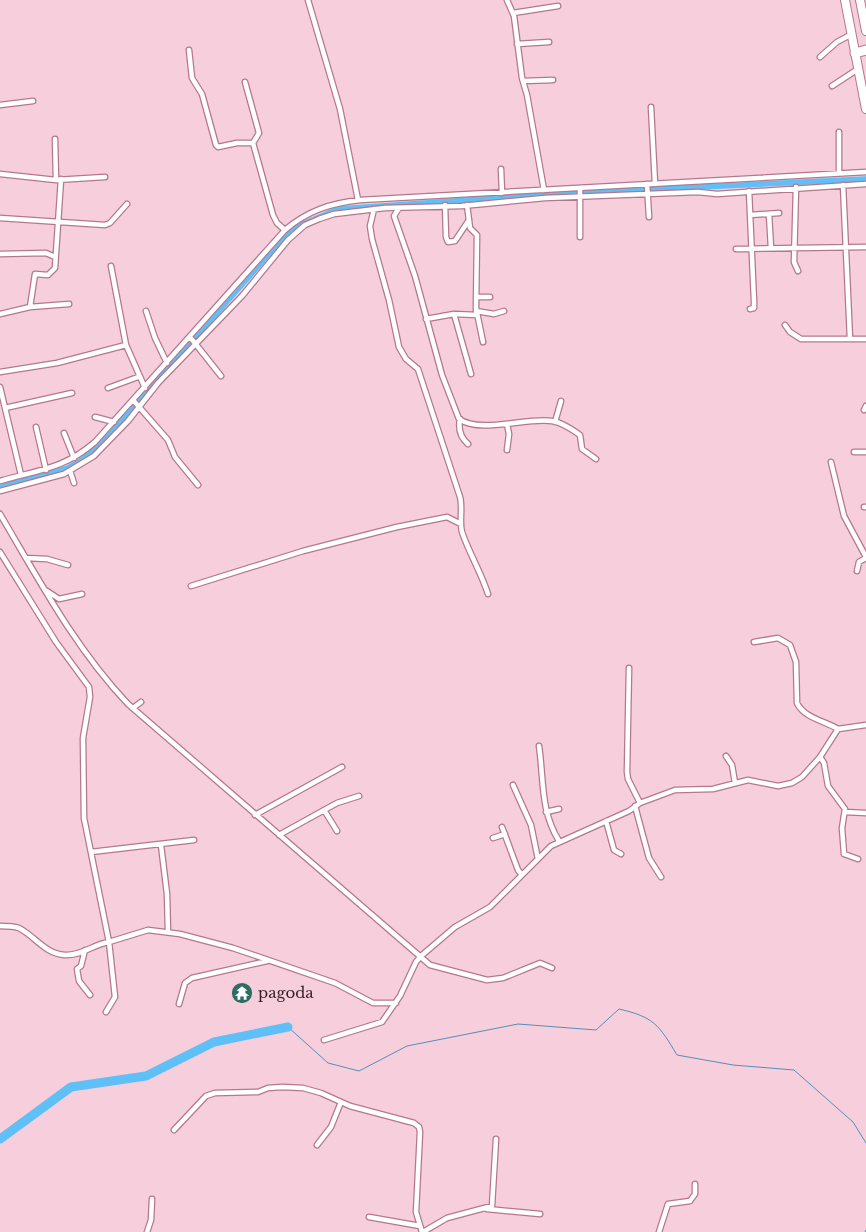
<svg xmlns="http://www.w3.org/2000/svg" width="866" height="1232" font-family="'Libre Baskerville',serif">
  <rect width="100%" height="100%" fill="#f7cedc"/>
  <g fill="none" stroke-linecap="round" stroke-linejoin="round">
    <path stroke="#528fb8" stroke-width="1" d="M288 1027 328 1063 359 1071 407 1046 518 1024 596 1030 619 1009C654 1017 659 1025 677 1055L733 1065 794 1070 853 1122 866 1143
      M865 1232 866 1230"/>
    <path stroke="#5ec0f6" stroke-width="5.5" d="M0 487 68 468 82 460 133 408 275 247 294 228 338 209 553 194 866 179"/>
    <path stroke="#5ec0f6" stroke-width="9" d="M0 1139 71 1087 146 1076 214 1042 288 1027"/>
    <g stroke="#b4788e" stroke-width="7">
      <path id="street" d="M308 0 340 109 358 200
        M507 0 514 16 522 78 527 95 544 190
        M513 13 558 6
        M517 44 549 42
        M189 50 192 78 202 94 216 145 218 147 237 143H253
        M820 57 837 42 852 34
        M523 81 553 80
        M245 82 259 133 253 143 273 215 277 223 285 230
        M832 86 858 69
        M0 105 33 101
        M651 107 655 184
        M55 139 56 180
        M501 169 502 193
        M839 173V132
        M0 174 56 180 105 177
        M647 184 649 217
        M843 185 850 339
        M796 187 794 262 798 271
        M749 191 754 301V308L750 309
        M445 205 446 237 448 242 455 241 469 220
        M467 205 470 228 477 235 476 308 483 342
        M399 208 394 216 415 276 442 375 459 419C481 434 527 417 552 421 561 422 573 430 580 435L582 449 596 459
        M374 209 370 226 372 239 389 300 399 347 406 359 418 369 460 497C463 508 459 521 462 532 469 553 481 572 488 594
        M769 214 771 248
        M750 215 779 213
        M0 218 105 225 110 223 127 204
        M580 237V188
        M736 249 866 247
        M0 254 46 253 55 257
        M111 266 126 345 145 388
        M476 297H490
        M30 307 35 274 48 275 55 268 61 179
        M146 311 155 338 167 363
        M476 311 494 314 504 311
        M0 314 30 307 69 304
        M454 314 471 374
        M426 319 454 314 477 315
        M785 325 790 332 801 339H866
        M190 337 221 376
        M0 372 57 363 126 345
        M0 387 21 475
        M108 388 138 377
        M133 400 168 440 175 457 198 485
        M5 408 72 393
        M864 410 866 406
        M95 417 114 422
        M460 419C458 429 460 437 468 444
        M555 422 561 401
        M36 427 46 470
        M64 433 74 458
        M507 450 509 434 507 424
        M854 452H866
        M831 462 844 516 866 557
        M70 471 74 483
        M0 481C38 470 64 469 95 442L285 230C307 211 331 203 360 200L866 172
        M0 491 64 474 94 456 128 421 158 383 242 296 288 240 305 225 319 219 334 214 385 208 462 206 545 198 698 192 717 194 866 184
        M864 507H866
        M0 514C39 580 75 648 128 704L430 965 487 980 503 978 540 963 552 968
        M0 552 56 642 89 687 90 697 83 738 84 818 109 942C94 944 81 956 65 955 45 954 36 937 19 928 13 926 6 926 0 926
        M26 558 47 559 68 565
        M857 571 859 562 866 558
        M191 586 303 551 397 527 447 517 461 524
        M47 591 59 599 82 594
        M754 642 778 638 790 645 796 662 797 703C804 718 825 721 838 729
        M629 668 627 772 628 779 640 803
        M133 708 141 702
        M539 746C544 780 540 810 559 841
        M726 756 732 765 735 783
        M820 757 824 763 828 786 845 809 842 828 844 854 858 859
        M513 785 531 825 538 859
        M635 806 649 858 661 877
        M324 810 337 831
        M546 812 559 809
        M845 812 866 813
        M255 815 342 767
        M606 821 614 850 621 854
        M502 827 518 870 522 875
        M279 835 337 803 359 796
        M493 838 505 834
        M161 845 167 894 168 932
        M91 852 194 840
        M85 950 81 966 77 969 79 981 90 995
        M179 1004 185 983 192 978 267 961
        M106 1012 115 997 109 942 148 930 180 934 233 948 335 983 373 1003H396
        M324 1040 382 1022 400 996 416 962 421 956 455 927 490 907 551 846 629 811 640 803 675 790 713 789 748 780 778 786 792 783 802 777 820 757 838 729 866 725
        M174 1130 206 1096 215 1093 258 1092 268 1088 282 1087 303 1088 321 1093 350 1106 414 1123 419 1127 420 1132 416 1212 422 1232
        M317 1145 331 1127 341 1102
        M487 1209 540 1214
        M369 1217 420 1226
        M147 1232 151 1220 152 1199
        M423 1232 447 1218 492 1206 496 1139
        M659 1232 668 1204 690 1201 695 1194V1184"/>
    </g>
    <g stroke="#b4788e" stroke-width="10">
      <path id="primary" d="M845 0 866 109
        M860 0 866 31"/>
    </g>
    <g stroke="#b4788e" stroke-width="11">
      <path id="highway" d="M855 53 866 50
        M864 96H866"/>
    </g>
    <use href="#street" stroke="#fff" stroke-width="4.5"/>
    <use href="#primary" stroke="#fff" stroke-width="8"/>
    <use href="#highway" stroke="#fff" stroke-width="9"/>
  </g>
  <defs>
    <g id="temple-disc" transform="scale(1.125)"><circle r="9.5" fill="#2c6e5f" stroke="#f7cedc"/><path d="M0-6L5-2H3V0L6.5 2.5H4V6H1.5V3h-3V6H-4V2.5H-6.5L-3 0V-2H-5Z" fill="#fff"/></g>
  </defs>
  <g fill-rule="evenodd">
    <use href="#temple-disc" x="242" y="993"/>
  </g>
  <g text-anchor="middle" stroke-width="5" stroke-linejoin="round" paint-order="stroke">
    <g font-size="15" fill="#361e27" stroke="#f7cedc" text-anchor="start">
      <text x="258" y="998">pagoda</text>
    </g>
  </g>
</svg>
